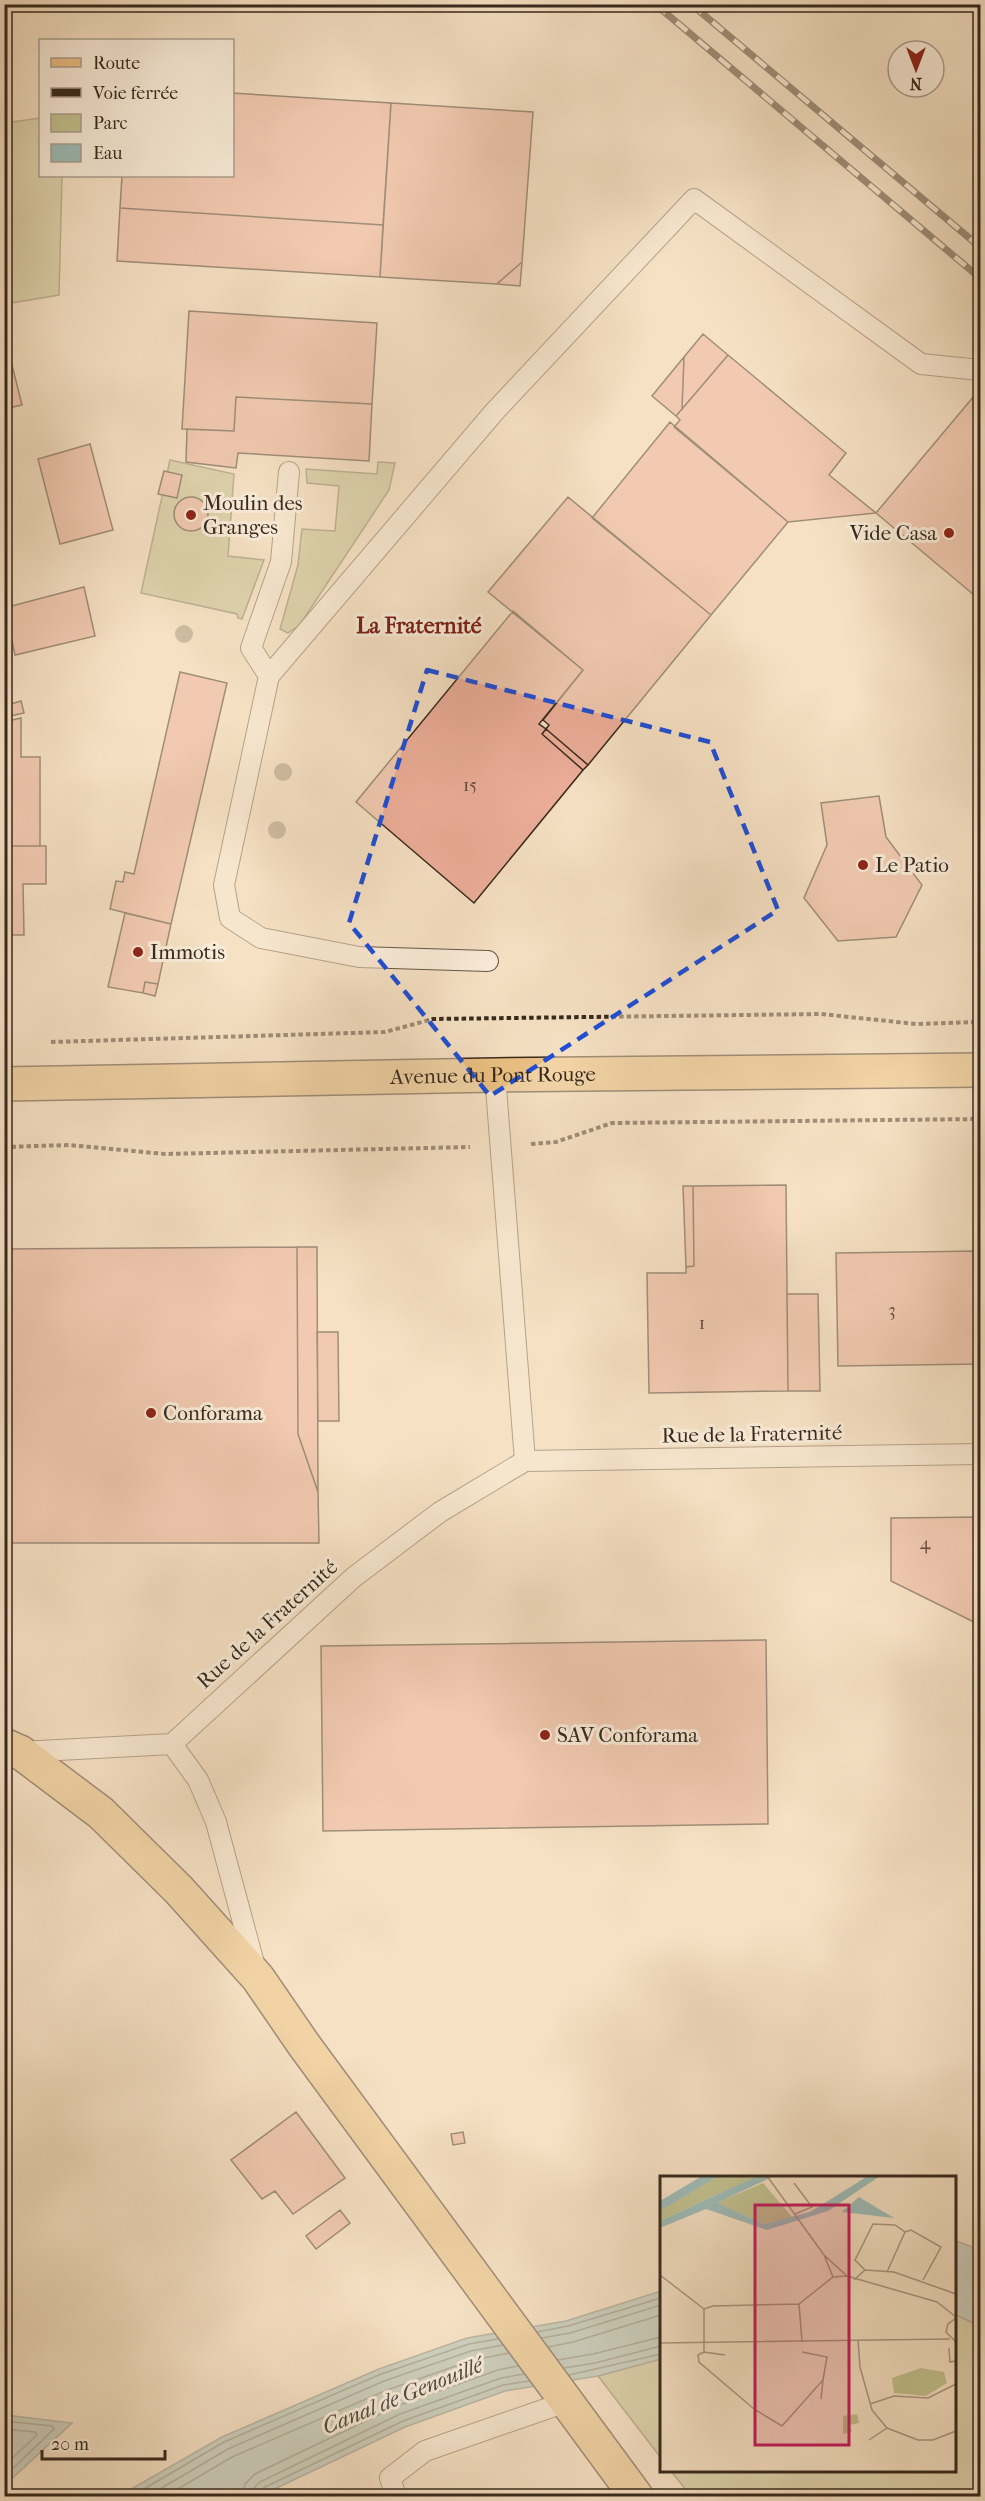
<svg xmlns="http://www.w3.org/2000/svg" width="985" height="2501" font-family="'IM FELL French Canon',serif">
  <rect width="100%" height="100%" fill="#f6e1c4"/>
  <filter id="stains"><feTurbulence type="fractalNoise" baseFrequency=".00333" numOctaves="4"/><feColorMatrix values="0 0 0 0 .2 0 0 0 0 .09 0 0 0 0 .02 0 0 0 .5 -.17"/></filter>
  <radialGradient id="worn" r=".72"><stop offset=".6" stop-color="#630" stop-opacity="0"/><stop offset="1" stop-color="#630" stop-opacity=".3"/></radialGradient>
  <path fill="#c2c190" stroke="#7c7556" stroke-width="1.5" d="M40 118V176H62L59 295 5 304V123Z
    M170 460 234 474 228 556 264 560 242 619 238 618 237 614 141 593Z
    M378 462 395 463 389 490 299 626 288 633 280 629 298 565 302 529 335 531 339 486 307 483 306 469 377 474Z
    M954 2314 980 2326V2496H691L670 2470H954Z
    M661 2359V2458L598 2376Z"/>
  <path fill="#9dbcb8" stroke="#74817a" stroke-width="1.5" d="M954 2240 980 2250V2326L954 2314Z
    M661 2291V2359L598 2376 505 2391 405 2427 260 2496H119L222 2437 379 2369 467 2338 566 2321Z
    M5 2415 72 2423 5 2485 4 2415Z"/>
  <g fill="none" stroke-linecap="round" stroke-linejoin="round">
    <path stroke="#6a726a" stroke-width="1.5" d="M537 2332 568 2326 661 2298
      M542 2338 570 2333 661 2305
      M548 2347 573 2342 661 2315
      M558 2360 593 2354 661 2337
      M564 2368 595 2363 661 2346
      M569 2375 661 2354
      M4 2421 52 2426 54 2429 4 2477
      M4 2429 35 2432 37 2435 4 2466
      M132 2496 224 2442 381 2374 469 2344 498 2339
      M148 2496 228 2449 384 2381 471 2351 503 2345
      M166 2496 232 2457 387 2390 473 2360 509 2353
      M243 2496 245 2484 255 2474 397 2406 498 2370 518 2366
      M252 2496 254 2488 260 2482 400 2414 501 2378 524 2374
      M260 2496 263 2488 403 2421 503 2385 529 2381"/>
  </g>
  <path fill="#edae9a" stroke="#37291d" stroke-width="1.5" d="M232 93 391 103 383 225 120 208 122 176H232Z
    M391 103 533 112 522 262 497 284 380 277Z
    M120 208 383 225 380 277 117 261Z
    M522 262 520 286 497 284Z
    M189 311 377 323 372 404 236 397 234 431 182 429Z
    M703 334 728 355 682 409 684 357Z
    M8 349 22 405 4 409V350Z
    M728 355 846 453 829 475 876 513 788 522 674 427 680 420 676 416Z
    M684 357 682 409 676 416 652 396Z
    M974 396 980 401V600L876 513Z
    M236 397 372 404 369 461 238 453 236 468 186 462 187 429 234 431Z
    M670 422 788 522 711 615 592 518Z
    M90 444 113 530 60 544 38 459Z
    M164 471 182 475 177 498 158 494Z
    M174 514a17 17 0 1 1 34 0a17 17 0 1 1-34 0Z
    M568 497 711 615 588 765 546 729 549 725 543 720 583 670 488 592Z
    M84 587 95 636 15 655 4 608Z
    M513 611 583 670 539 724 546 729 542 734 583 770 474 903 356 802Z
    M4 613 13 645 4 647Z
    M180 672 227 683 171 924 110 909 116 881 123 882 125 872 134 874Z
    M21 701 24 713 10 716 7 705Z
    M21 718V757H40V846H4V722Z
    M546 729 588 765 583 770 542 734Z
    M879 796 886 837 922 885 896 937 838 941 804 898 827 845 821 803Z
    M4 846H46V884H23L24 935H4Z
    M125 913 171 924 158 984 145 982 143 993 108 987Z
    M145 982 158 984 155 996 143 993Z
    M786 1185 788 1391 649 1393 647 1273H686V1267L694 1266 693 1186Z
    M683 1186H693L694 1266 686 1267Z
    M297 1247 298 1434 318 1492 319 1543H4V1249Z
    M297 1247H317L318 1492 298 1434Z
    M980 1251V1364L838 1366 836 1253Z
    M787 1294H818L820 1391H788Z
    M317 1332H338L339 1421H318Z
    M980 1517V1625L891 1581V1518Z
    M766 1640 768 1824 323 1831 321 1646Z
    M296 2112 345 2178 293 2214 275 2191 262 2199 231 2160Z
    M463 2132 465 2143 453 2145 451 2134Z
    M340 2210 350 2223 316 2249 306 2236Z"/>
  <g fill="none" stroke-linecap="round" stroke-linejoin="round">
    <g stroke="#675747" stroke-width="22">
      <path id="lane" d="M269 676 251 648 281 562 289 472
        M488 961 359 957 261 938 230 918 224 885 269 676 495 411 694 199 921 364 980 370
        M495 1075 525 1461
        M172 1744 198 1780 216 1822 255 1967
        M20 1752 172 1744 354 1577 440 1512 525 1461 980 1454
        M396 2496 390 2478 425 2451 566 2402"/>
    </g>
    <g stroke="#37291d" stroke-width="36">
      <g id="primary">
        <path id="s1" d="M4 1084 495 1075 980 1070"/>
        <path d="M4 1745 20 1752 101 1813 179 1890 258 1978 304 2045 636 2496"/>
      </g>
    </g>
    <path stroke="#37291d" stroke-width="4" stroke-dasharray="4.5 3" stroke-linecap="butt" d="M51 1042 385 1032 433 1019 821 1014 916 1024 980 1022
      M531 1144 556 1142 612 1123 980 1119
      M4 1147 69 1145 165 1154 470 1147"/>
    <use href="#lane" stroke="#f9ecd9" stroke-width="20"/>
    <use href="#primary" stroke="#ebc082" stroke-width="33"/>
    <g stroke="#37291d" stroke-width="7">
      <path id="rail" d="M655 4 980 278
        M691 4 980 247"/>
    </g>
    <use href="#rail" stroke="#f9ecd9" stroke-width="4.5" stroke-dasharray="14" stroke-linecap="butt"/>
  </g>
  <g fill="#a09178">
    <circle cx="184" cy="634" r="9"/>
    <circle cx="283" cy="772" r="9"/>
    <circle cx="277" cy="830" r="9"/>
  </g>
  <path d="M0 0H985V2501H0ZM427 670 710 742 778 910 490 1096 349 923Z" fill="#f6e1c4" fill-opacity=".55" fill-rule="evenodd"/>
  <path fill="none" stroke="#1d4ed8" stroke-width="4.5" stroke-dasharray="12 8" stroke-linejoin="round" d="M427 670 710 742 778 910 490 1096 349 923Z"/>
  <g fill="#8f2418" stroke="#f9ecd9" stroke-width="2">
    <circle cx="191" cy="515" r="6"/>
    <circle cx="949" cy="533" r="6"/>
    <circle cx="863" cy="865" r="6"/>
    <circle cx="138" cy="952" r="6"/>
    <circle cx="151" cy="1413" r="6"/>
    <circle cx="545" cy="1735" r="6"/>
  </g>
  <g text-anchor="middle" stroke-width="6" stroke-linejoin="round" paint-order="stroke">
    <g font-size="18" fill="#644a3c">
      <text x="470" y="791">15</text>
      <text x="892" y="1316">3</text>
      <text x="702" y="1329">1</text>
      <text x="925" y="1549">4</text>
    </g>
    <g font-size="21" fill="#37291d" stroke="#f9ecd9" text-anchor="start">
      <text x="203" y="510">Moulin des<tspan x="203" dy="24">Granges</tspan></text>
      <text x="937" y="540" text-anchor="end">Vide Casa</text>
      <text x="875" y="872">Le Patio</text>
      <text x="150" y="959">Immotis</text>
      <text x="163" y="1420">Conforama</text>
      <text x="557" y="1742">SAV Conforama</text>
    </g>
    <g font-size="21" fill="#37291d" stroke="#f9ecd9">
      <text dy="7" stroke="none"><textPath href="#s1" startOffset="489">Avenue du Pont Rouge</textPath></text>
      <text transform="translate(752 1434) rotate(-1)" y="7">Rue de la Fraternité</text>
      <text transform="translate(267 1624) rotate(-42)" y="7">Rue de la Fraternité</text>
    </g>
    <g font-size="22" font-weight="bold" fill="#7a1f14" stroke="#f9ecd9">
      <text x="419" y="633">La Fraternité</text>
    </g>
    <g font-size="22" font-style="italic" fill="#504e44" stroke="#f9ecd9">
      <text transform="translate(402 2395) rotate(-22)" y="8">Canal de Genouillé</text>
    </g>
  </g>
  <g transform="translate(660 2176)">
    <rect width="296" height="296" fill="#f6e1c4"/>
    <path d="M58 0H97L0 45V34ZM103 7 132 41 104 48 56 27ZM261 192 284 196 287 207 266 220 234 217 232 202ZM197 238 199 247 190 249 192 256 183 258V240Z" fill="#c2c190"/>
    <path d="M42 0H58L0 35V25ZM97 0H114L57 27 104 48 150 36 208 0H220L168 35 107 54 46 33 0 52V45ZM199 21 234 42 182 36Z" fill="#9dbcb8"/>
    <path fill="none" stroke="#aa9781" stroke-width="1.5" d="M107 0 164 79 187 100 277 126 296 141M134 7 152 31 135 38M245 56 251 54 281 71 263 104M164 79 173 101M205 94 195 84 213 48 235 49 245 56 227 96M0 99 44 133M194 104 205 94 234 96 296 118M139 128 142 166M44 133 53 130 139 128 173 101 187 100M44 133V176L65 179M296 142 288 148 286 156 296 166M198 164 200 191 212 234 227 252 258 264H273L296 255M0 167 290 163M289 172 290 186 296 185M44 176 38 179 39 186 94 233 122 250 163 204 167 181 142 176M161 223 163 204M210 228 234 220 268 222 296 208M209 264 227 252"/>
    <path fill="#c2185b" fill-opacity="0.15" stroke="#c2185b" stroke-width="3" d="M95 29H189V269H95Z"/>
    <rect width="296" height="296" fill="none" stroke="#37291d" stroke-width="3"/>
  </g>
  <rect width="985" height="2501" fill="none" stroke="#f6e1c4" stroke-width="24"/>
  <rect x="6" y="6" width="973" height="2489" fill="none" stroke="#37291d" stroke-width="3"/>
  <rect x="12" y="12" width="961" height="2477" fill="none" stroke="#37291d" stroke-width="1.5"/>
  <rect x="39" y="39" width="195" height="138" fill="#f9ecd9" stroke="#ab9e8e" stroke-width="1.5"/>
  <rect x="51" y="58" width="30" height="9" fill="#ebc082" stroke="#ab9e8e" stroke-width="1.5"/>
  <text x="93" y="69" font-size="18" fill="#37291d">Route</text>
  <rect x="51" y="88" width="30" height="9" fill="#37291d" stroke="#ab9e8e" stroke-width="1.5"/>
  <text x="93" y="99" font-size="18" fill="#37291d">Voie ferrée</text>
  <rect x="51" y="114" width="30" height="18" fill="#c2c190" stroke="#ab9e8e" stroke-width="1.5"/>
  <text x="93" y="129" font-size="18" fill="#37291d">Parc</text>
  <rect x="51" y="144" width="30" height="18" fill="#9dbcb8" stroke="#ab9e8e" stroke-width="1.5"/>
  <text x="93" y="159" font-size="18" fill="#37291d">Eau</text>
  <g transform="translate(916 69) rotate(180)"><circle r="28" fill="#f9ecd9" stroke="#ab9e8e" stroke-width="1.5"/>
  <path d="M0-4.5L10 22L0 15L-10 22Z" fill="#8f2418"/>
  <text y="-9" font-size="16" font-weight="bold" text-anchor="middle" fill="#37291d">N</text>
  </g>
  <path d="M42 2450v9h123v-9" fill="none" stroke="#37291d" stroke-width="3"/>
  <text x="51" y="2450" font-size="18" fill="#37291d" stroke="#f9ecd9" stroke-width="4.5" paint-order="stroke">20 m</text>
  <rect width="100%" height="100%" filter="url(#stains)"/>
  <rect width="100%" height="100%" fill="url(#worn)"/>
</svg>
